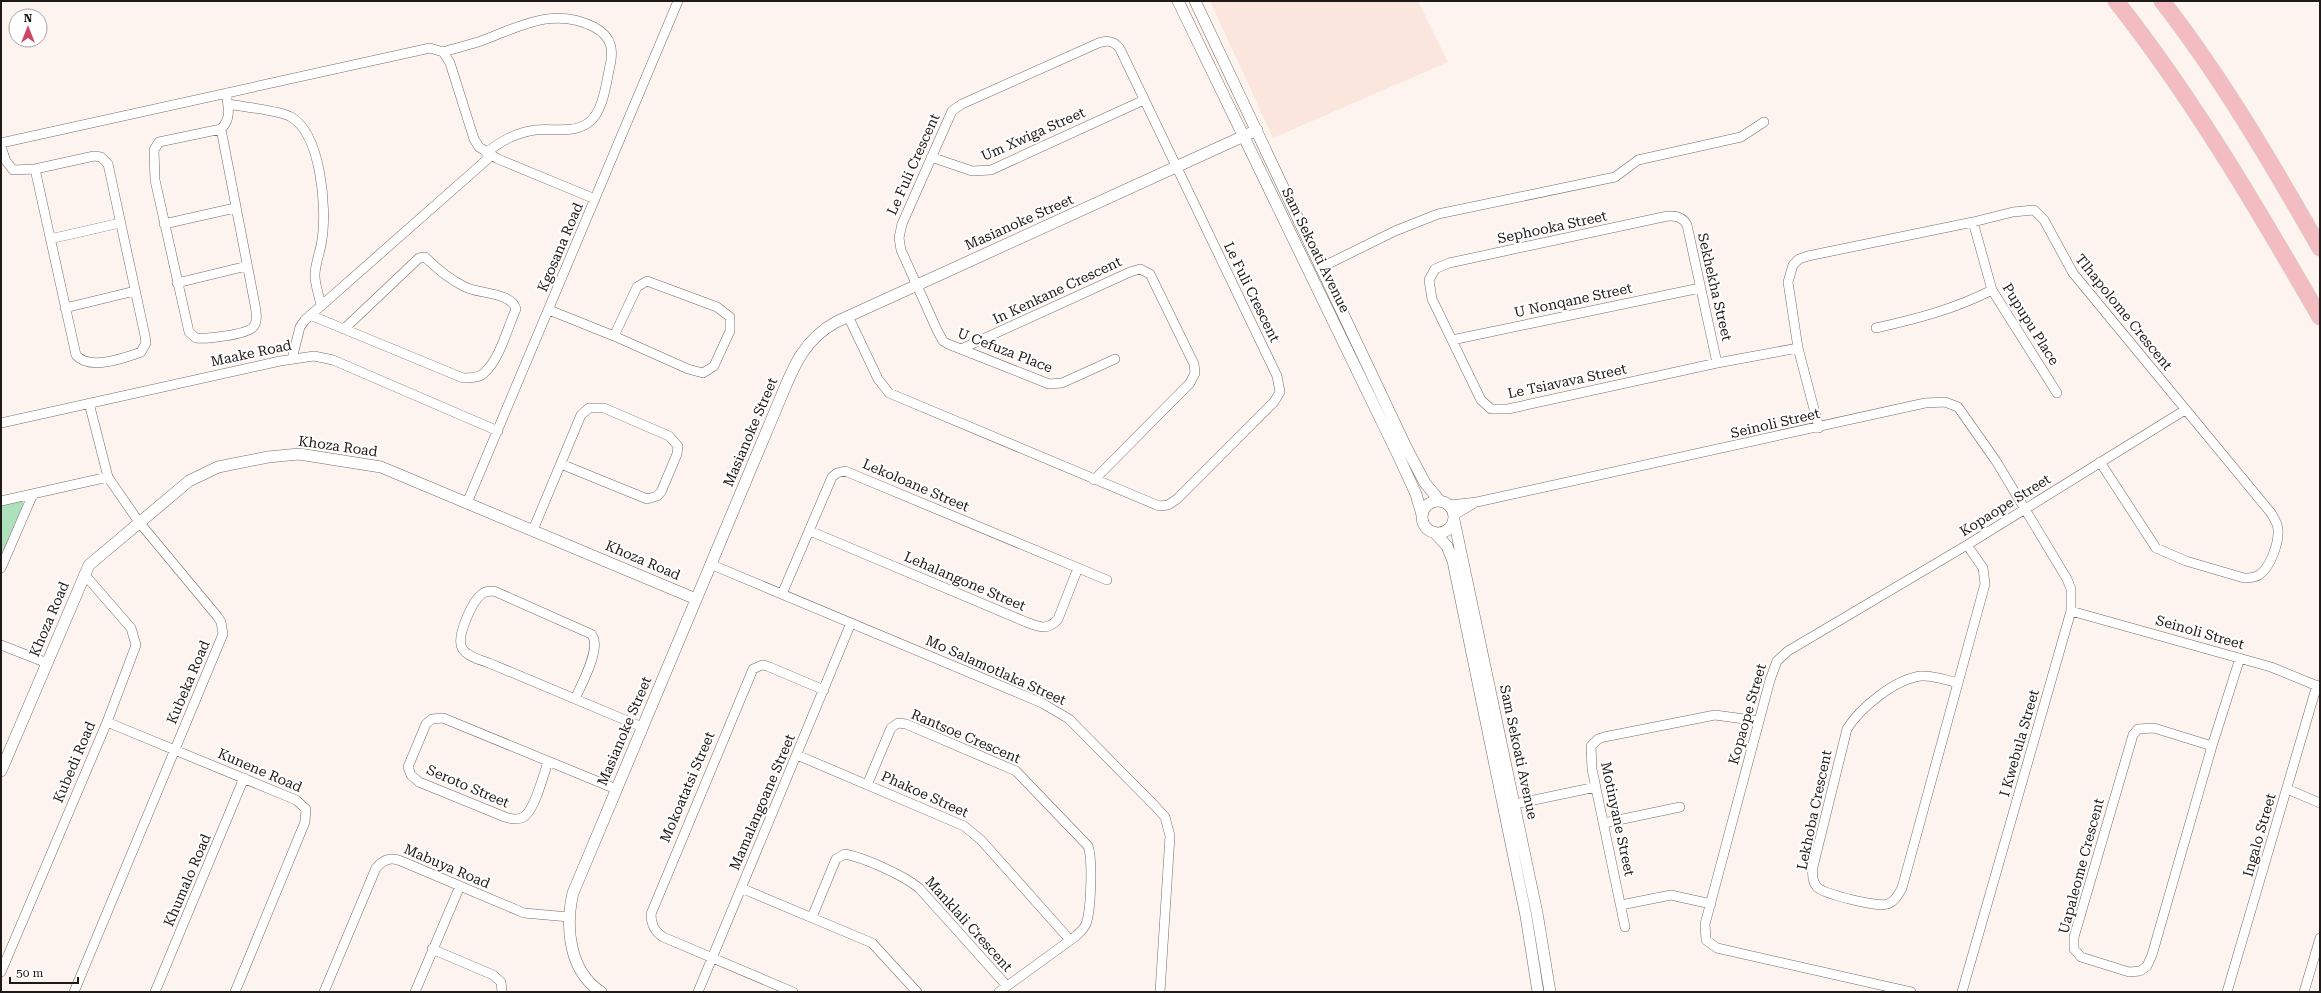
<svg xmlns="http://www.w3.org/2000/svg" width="2321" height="993" font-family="'Roboto Serif',serif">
  <rect width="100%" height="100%" fill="#fdf4ef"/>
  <path fill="#fae6dd" d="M1210 1H1418L1448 62 1273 138Z"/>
  <path fill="#ade1bc" d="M18 501H23V505L1 558V505Z"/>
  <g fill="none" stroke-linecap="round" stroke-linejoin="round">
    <g stroke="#766c67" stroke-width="10">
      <path id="minor" d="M443 52C456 48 469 45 481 41 519 27 553 6 594 27 613 37 614 51 609 70 606 86 602 114 588 123 572 134 552 128 535 130 515 133 501 141 486 153
        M228 104C243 107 279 110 291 117 321 134 327 208 322 239 321 251 314 265 315 278 316 287 319 296 321 305
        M221 129 255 305C256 311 258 320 254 326 248 335 206 339 196 338L189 332 155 180 154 150 159 142 221 129C232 118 228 107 226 93
        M1 143 430 48 443 52 450 63 474 139 479 147 498 159 595 199
        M1 147 6 161 13 170 35 169 94 156 101 157 108 164 145 336 146 343 141 352C125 358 89 371 76 355L35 169
        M931 157 972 171 991 170 1144 100
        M1973 222 1992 290 2057 393
        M164 224 235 208
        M50 239 120 223
        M1320 268 1395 231 1438 214 1615 177 1638 160 1741 137 1764 122
        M177 283 247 266
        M65 308 135 291
        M549 310 614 336 688 369 703 373 714 366 730 331V317L717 307 647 281 637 287 614 336
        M310 315 463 378C470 378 479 378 484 373 500 359 507 329 516 309 511 292 479 294 465 287 449 279 437 269 425 257L419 258 344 329
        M848 316 878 379 889 393 1159 506 1168 505 1177 499 1274 402 1280 392 1277 376 1120 49C1113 39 1105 40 1094 45L962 104 952 111 902 224 899 238 901 250 937 330 943 341 948 344 1049 384 1062 383 1115 359
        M1876 328C1916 319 1955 309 1992 290
        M1452 340 1700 288
        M961 349 1130 272 1140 269 1150 274 1194 364 1195 373 1190 383 1094 480
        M292 359 300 327 305 320 491 156
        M1717 363 1687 225C1682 215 1672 215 1663 217L1449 263 1435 269 1429 280 1432 299 1481 400 1491 409H1508L1717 363 1798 348
        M1 423 280 361 314 356 333 360 498 431
        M1819 428 1798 348 1788 282 1793 265 1799 259 1808 256 1973 222 2013 212 2034 210 2044 220 2073 273 2271 513C2274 518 2278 524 2278 530 2279 543 2270 568 2259 575 2254 578 2249 578 2244 578L2186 561 2156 548 2100 462
        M1 501 108 477
        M467 503 678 1
        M1450 505 1477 502 1925 403 1945 402 1958 407 1996 461 2067 579 2071 589V611L1962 992
        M1454 515 1473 504
        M533 530 581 415 589 408H604L669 436 678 446 677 454 661 492 657 496 647 499 561 464
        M810 531 1026 622C1039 627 1048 631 1058 619L1078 568
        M710 564 1042 703 1069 719 1155 806 1165 817 1170 836 1160 992
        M1 568 33 494
        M782 594 832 477 837 473 845 471 1107 580
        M2071 611 2271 667 2320 687
        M1 645 47 663
        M1958 683C1946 680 1933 675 1921 676 1895 679 1860 708 1847 729L1813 867C1812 874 1812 881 1817 887 1824 894 1879 908 1888 904 1895 901 1898 895 1902 888L1985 584 1983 568 1967 545
        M575 699C581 685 603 646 591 634L494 591C490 591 485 591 482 594 472 601 456 637 462 648 466 656 480 660 489 663L642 727
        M107 722 296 800 306 809 305 822 235 992
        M2212 746 2154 728 2138 729 2133 735 2074 937V949L2081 957 2129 972 2140 971 2147 966 2152 955 2212 746 2240 658
        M797 755 964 826 981 840 1070 940
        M548 762C543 776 536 805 526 815 520 821 511 819 505 817L419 782 411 775 408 767 426 724 432 719 443 718 616 789
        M867 785 891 728 898 723 906 724 1016 771 1088 846C1093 859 1091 911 1086 924 1084 929 1080 932 1076 936L999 992
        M2287 789 2320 803
        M1515 804 1596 787
        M1604 823 1680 807
        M741 888 872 943 917 992
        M1621 905 1671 895 1711 904
        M812 917 836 859 845 854C865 858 903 875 919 888L1007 986
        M1625 927 1592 769 1591 746 1598 739 1604 737 1715 715 1759 721
        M432 949 493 975 501 982 502 992
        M1 972 107 722 136 645 131 628 84 574
        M74 992 223 634 221 622 217 616 139 522 114 486 108 477 89 403
        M155 992 244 778
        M324 992 376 868C384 859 391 857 401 861L524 913 569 917
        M415 992 460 886
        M698 992 851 623
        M793 992 663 937C654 931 651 924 651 914L753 669 762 665 767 666 824 690
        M1911 992 1717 948 1706 940 1705 924 1770 680 1777 661 1788 651 1967 545 2185 410
        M2227 992 2317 685
        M2304 992 2320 938"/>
    </g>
    <g stroke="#766c67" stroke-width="12">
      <path id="tertiary" d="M1178 1 1398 455 1416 494 1422 515
        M1195 1 1407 449 1425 483 1439 500
        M1422 517a16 16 0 1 1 32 0a16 16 0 1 1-32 0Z
        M1454 520 1537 913 1550 992
        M1434 532 1447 546 1453 561 1526 916 1538 992
        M1 771 89 565 189 481 218 467 268 457 299 454 381 467 696 599
        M601 992C569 971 565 927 573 893L781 397C794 365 805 339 836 322L1257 130"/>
    </g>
    <g stroke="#d2d1d1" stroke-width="17">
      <path id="motorway" d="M2116 1C2194 100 2257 208 2320 317
        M2162 1C2222 78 2272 164 2320 248"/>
    </g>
    <use href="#minor" stroke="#fff" stroke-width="9"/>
    <use href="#tertiary" stroke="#fff" stroke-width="11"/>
    <use href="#motorway" stroke="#f3bcc0" stroke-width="16"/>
  </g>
  <g text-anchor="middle" stroke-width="4" stroke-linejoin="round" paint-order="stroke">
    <g font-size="14" fill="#1e1a18" stroke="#fff">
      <text transform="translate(1033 134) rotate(-24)" y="5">Um Xwiga Street</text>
      <text transform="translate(913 164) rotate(-66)" y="5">Le Fuli Crescent</text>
      <text transform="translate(1019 222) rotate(-24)" y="5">Masianoke Street</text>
      <text transform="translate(1552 227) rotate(-12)" y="5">Sephooka Street</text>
      <text transform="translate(560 247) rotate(-67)" y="5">Kgosana Road</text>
      <text transform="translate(1316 250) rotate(64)" y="5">Sam Sekoati Avenue</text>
      <text transform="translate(1715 287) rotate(77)" y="5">Sekhekha Street</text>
      <text transform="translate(1057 290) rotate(-25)" y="5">In Kenkane Crescent</text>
      <text transform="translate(1252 292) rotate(64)" y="5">Le Fuli Crescent</text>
      <text transform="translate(1573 300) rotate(-12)" y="5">U Nonqane Street</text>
      <text transform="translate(2124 312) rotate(51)" y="5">Tlhapolome Crescent</text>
      <text transform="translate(2031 324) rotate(58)" y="5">Pupupu Place</text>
      <text transform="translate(1005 350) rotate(21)" y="5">U Cefuza Place</text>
      <text transform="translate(251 353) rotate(-12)" y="5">Maake Road</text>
      <text transform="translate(1567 381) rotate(-12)" y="5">Le Tsiavava Street</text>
      <text transform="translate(1775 423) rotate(-13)" y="5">Seinoli Street</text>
      <text transform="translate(750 432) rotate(-67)" y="5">Masianoke Street</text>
      <text transform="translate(338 446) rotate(8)" y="5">Khoza Road</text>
      <text transform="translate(916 485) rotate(23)" y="5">Lekoloane Street</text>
      <text transform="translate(2005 505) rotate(-32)" y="5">Kopaope Street</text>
      <text transform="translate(643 560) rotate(23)" y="5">Khoza Road</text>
      <text transform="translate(965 581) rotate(23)" y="5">Lehalangone Street</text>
      <text transform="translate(49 619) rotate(-67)" y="5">Khoza Road</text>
      <text transform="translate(2200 632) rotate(16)" y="5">Seinoli Street</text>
      <text transform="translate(996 670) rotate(24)" y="5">Mo Salamotlaka Street</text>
      <text transform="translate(188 682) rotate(-67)" y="5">Kubeka Road</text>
      <text transform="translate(1747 714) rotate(-74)" y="5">Kopaope Street</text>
      <text transform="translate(624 731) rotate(-67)" y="5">Masianoke Street</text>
      <text transform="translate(966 736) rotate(23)" y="5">Rantsoe Crescent</text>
      <text transform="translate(2019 743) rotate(-74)" y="5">I Kwebula Street</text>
      <text transform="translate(1519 752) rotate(78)" y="5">Sam Sekoati Avenue</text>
      <text transform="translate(74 762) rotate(-67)" y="5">Kubedi Road</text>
      <text transform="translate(260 770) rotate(23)" y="5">Kunene Road</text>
      <text transform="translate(468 786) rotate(23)" y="5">Seroto Street</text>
      <text transform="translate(687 787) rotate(-67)" y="5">Mokoatatsi Street</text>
      <text transform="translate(925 794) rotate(24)" y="5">Phakoe Street</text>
      <text transform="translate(762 802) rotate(-67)" y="5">Mamalangoane Street</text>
      <text transform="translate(1814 810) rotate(-78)" y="5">Lekhoba Crescent</text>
      <text transform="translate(1618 819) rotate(78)" y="5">Motinyane Street</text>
      <text transform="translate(2259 835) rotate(-74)" y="5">Ingalo Street</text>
      <text transform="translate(447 866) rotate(23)" y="5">Mabuya Road</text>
      <text transform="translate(2081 866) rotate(-75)" y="5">Uapaleome Crescent</text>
      <text transform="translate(187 880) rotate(-67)" y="5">Khumalo Road</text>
      <text transform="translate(969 924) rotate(48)" y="5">Manklali Crescent</text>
    </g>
  </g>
  <rect width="2321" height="993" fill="none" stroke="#1e1a18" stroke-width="4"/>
  <g transform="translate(28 28)"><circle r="19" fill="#ffffff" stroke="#a5a3a3"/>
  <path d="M0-3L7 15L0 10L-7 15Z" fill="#d34363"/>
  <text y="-6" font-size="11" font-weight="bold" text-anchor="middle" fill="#1e1a18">N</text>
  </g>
  <path d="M10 977v6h68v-6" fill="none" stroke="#1e1a18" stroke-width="2"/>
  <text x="16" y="977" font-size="12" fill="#1e1a18" stroke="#ffffff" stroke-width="3" paint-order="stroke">50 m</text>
</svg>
